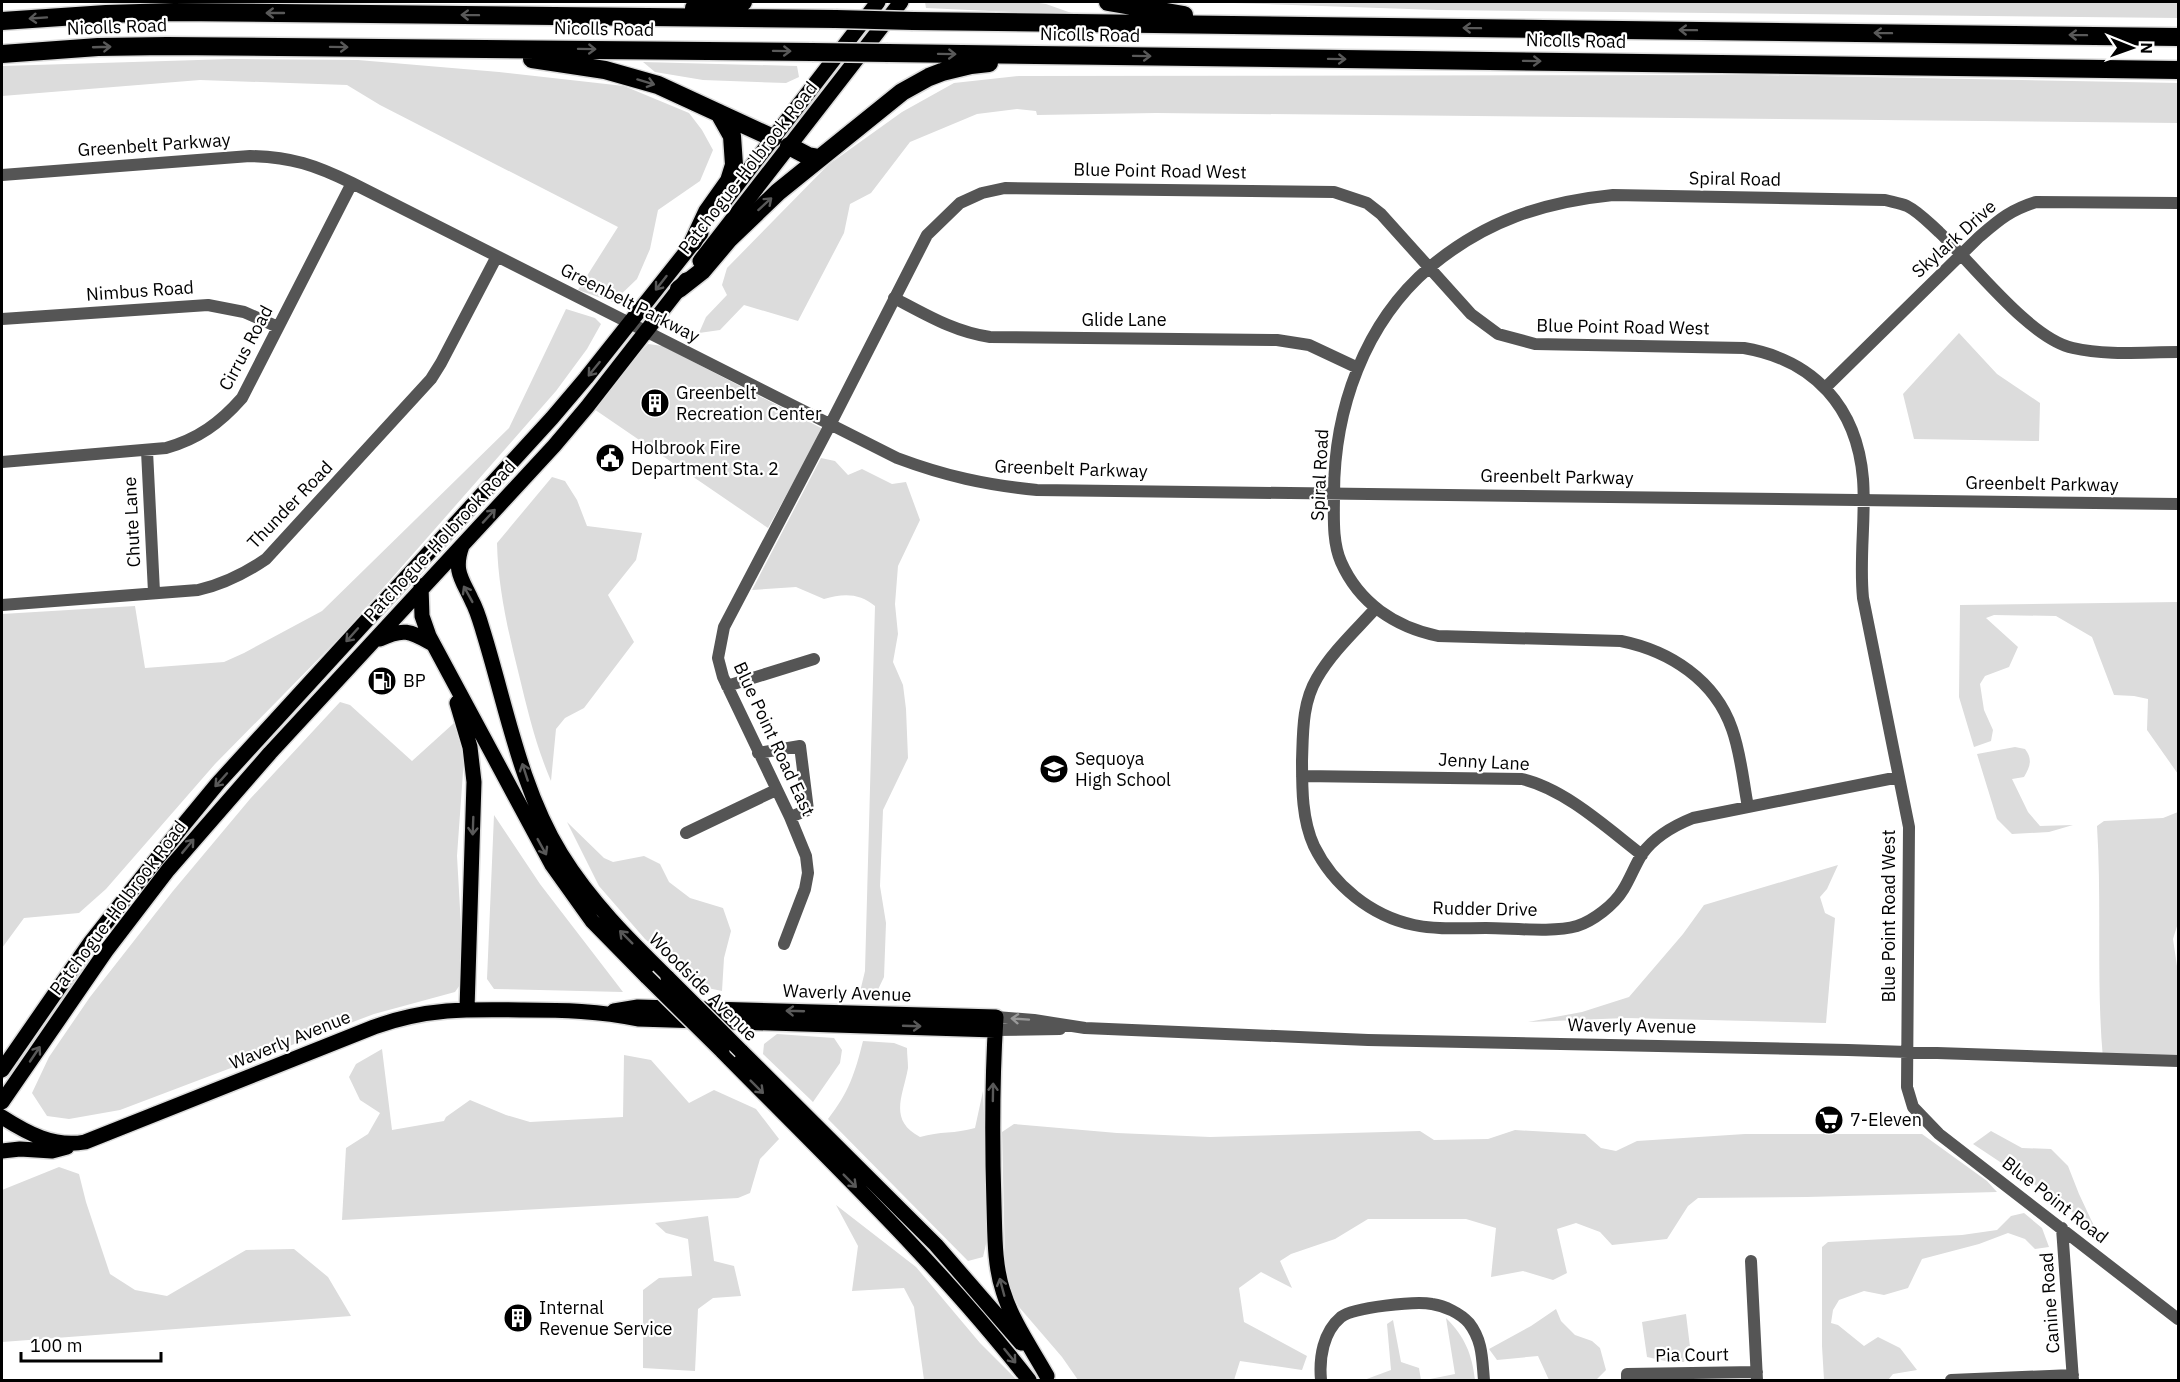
<svg xmlns="http://www.w3.org/2000/svg" width="2180" height="1382" font-family="'IBM Plex Sans',sans-serif">
  <rect width="100%" height="100%" fill="#fff"/>
  <path fill="#dcdcdc" d="M925 2H1032L1046 4 1077 15 926 8Z
    M1202 2H2178V18L1438 10Z
    M231 59 358 60 499 72 624 86 689 113 702 130 713 150 700 181 658 210 650 249 637 279 613 302 578 290 618 227 380 105 347 85 200 80 2 96V66Z
    M643 62 797 66 799 77 786 83 703 80 655 72Z
    M1759 75 2178 83V123L1156 113 1037 115 1036 111 1017 109 977 114 910 142 871 193 850 204 844 233 798 321 744 305 720 330 699 333 706 317 727 295 722 285 727 268 828 165 902 112 954 83 1019 76Z
    M566 309 595 318 601 324 587 349 556 391 341 636 215 764 106 889 79 913 24 918 2 948V614L135 606 145 668 224 662 244 653 322 611 509 428Z
    M1959 333 1997 374 2040 403 2039 441 1914 439 1903 394Z
    M648 344 663 346 823 429 768 528 591 407Z
    M821 458 835 461 848 475 862 469 892 484 906 482 920 520 898 566 895 604 898 634 893 662 903 685 906 709 908 758 883 810 880 886 886 923 884 977 873 1000H858L865 971 875 606C860 593 843 593 824 599L796 587 752 590Z
    M552 477 565 481 577 500 587 526 642 533 636 560 608 595 634 642 584 708 565 718 556 729 551 781C536 746 528 712 519 675 508 631 498 588 497 543Z
    M2178 602V774L2147 730 2148 699 2134 696 2114 695 2092 637 2056 616 1994 615 1986 618 2018 647 2009 667 1985 676 1980 684 1984 710 1993 730 1991 741 1974 747 1959 697 1960 605Z
    M340 702 350 705 412 761 454 723 464 758 457 856 464 979 455 992 374 1014 120 1110 69 1119 47 1116 32 1093 49 1057 90 997 173 891 250 799Z
    M2015 747 2025 749C2033 759 2030 767 2024 777L2012 779 2028 812 2040 826 2073 825 2049 832 2012 834 1997 819 1977 754Z
    M2178 812V923L2173 939 2178 973V1061L2103 1059C2096 982 2102 904 2097 826L2104 821 2163 818Z
    M494 815 540 884 623 992 494 989 487 979Z
    M567 822 604 858 613 862 644 856 660 864 669 882 690 898 723 908 731 931 724 958 722 991 703 987 645 939 599 886Z
    M1838 865 1827 889 1820 897 1825 913 1835 918 1826 1023 1626 1018 1528 1022 1582 1012 1629 997 1683 934 1704 905Z
    M777 1034 834 1038 842 1050 840 1063 813 1102 763 1054 764 1044Z
    M863 1041 894 1043 907 1048C907 1055 908 1061 908 1068 903 1096 888 1120 920 1137 940 1131 955 1134 975 1128L983 1091 989 1231 983 1257 968 1261 828 1119C849 1092 855 1073 863 1041Z
    M382 1049 392 1130 444 1121 446 1117 470 1100 506 1115 530 1122 623 1117 624 1055 651 1060 689 1103 714 1090 756 1109 779 1139 760 1159 750 1193 738 1198 342 1220 346 1148 368 1134 380 1113 360 1100 349 1077 356 1064Z
    M1014 1124 1117 1133 1210 1137 1420 1131 1434 1140 1488 1139 1515 1130 1585 1134 1601 1148 1616 1151 1637 1141 1745 1134H1922L1987 1181 1997 1192 1807 1197 1698 1198 1688 1206 1667 1239 1612 1245 1600 1232 1576 1223 1557 1229 1567 1273 1553 1280 1523 1271 1491 1277 1496 1228 1466 1219H1368L1335 1239 1291 1254 1280 1261 1292 1288 1261 1272 1239 1288 1244 1322 1307 1356 1302 1370 1240 1361 1234 1380H1078L1062 1357 1019 1307 1010 1290 1005 1262 1002 1132Z
    M1991 1131 2022 1148 2051 1149 2068 1166 2079 1194 2102 1243 2080 1219 2062 1203 1973 1144Z
    M59 1167 79 1174 86 1202 110 1274 135 1290 167 1296 246 1250 294 1249 328 1277 351 1316 2 1342V1190Z
    M836 1205 916 1267 980 1343 1017 1380H924L914 1307 904 1288 852 1291 858 1246Z
    M2024 1213 2042 1228 2049 1247 2035 1249 2025 1239 2008 1233 1979 1244 1922 1259 1908 1288 1884 1295 1864 1291 1839 1300 1833 1310 1831 1323 1838 1325 1864 1346 1878 1337 1900 1348 1917 1370 1893 1374 1888 1380H1824L1822 1346V1247L1828 1242 1962 1235 1997 1230 2011 1216Z
    M708 1216 714 1261 734 1266 741 1296 713 1298 698 1309 695 1371 643 1368V1290L659 1278 692 1276 688 1239 666 1233 655 1223Z
    M1556 1309 1561 1321 1575 1335 1592 1341 1600 1348 1606 1370 1596 1380H1549L1538 1356 1497 1360 1489 1349 1531 1326Z
    M1686 1314 1690 1347 1684 1362H1670L1647 1357 1642 1322Z
    M1446 1318C1465 1337 1472 1354 1475 1380H1425L1455 1374Z
    M1393 1320 1401 1362 1419 1368 1421 1380H1364L1391 1370 1387 1324Z"/>
  <g fill="none" stroke-linecap="round" stroke-linejoin="round">
    <g stroke="#dbdbdb" stroke-width="18">
      <path id="major" d="M724 202 878 2
        M700 261 901 2
        M462 546C453 571 462 579 472 601 477 610 480 621 483 631 506 705 520 787 561 854 590 901 628 939 668 978
        M421 586 422 616 429 636 552 865 592 921 647 977
        M380 639C405 627 411 632 433 644
        M457 703 470 747 474 782 467 1009
        M614 1011 638 1007 996 1017C992 1080 992 1142 994 1205 995 1233 994 1264 1003 1291 1012 1321 1032 1349 1047 1376
        M722 1051C827 1158 937 1262 1029 1380
        M741 1051 936 1245 1021 1343
        M2 1070 90 943 185 823 218 783 552 418 586 378 701 233
        M2 1102 106 951 168 870 270 753 554 446 587 407 686 280
        M2 1117C27 1133 54 1148 85 1142L374 1027C427 1008 468 1009 523 1010 563 1010 600 1011 638 1019L995 1030
        M2 1151 20 1149 52 1151 67 1147"/>
    </g>
    <g stroke="#dbdbdb" stroke-width="21">
      <path id="highway" d="M1108 2 1184 15
        M694 8 743 2
        M2 21 106 14 174 12 836 19
        M913 21 2178 37
        M888 53 2178 70
        M2 54 98 47 167 46 812 52
        M532 59 605 70 658 85 773 138
        M789 146 808 156 819 158
        M693 242 707 212 729 181 734 165 732 136 719 113
        M679 289 702 271 729 239 778 192 902 92 929 77 942 72 971 65 989 63"/>
    </g>
    <path stroke="#555" stroke-width="12" d="M2 175 250 156C292 157 315 165 352 183L897 458C945 476 986 485 1037 490L2178 504
      M894 298C925 314 954 332 990 337L1277 340 1309 345 1358 368
      M2 319 208 305 244 312 278 327
      M1826 387 1979 237C1999 220 2010 210 2036 202L2178 203
      M147 451 154 592
      M2 462 166 448C198 439 220 423 242 398L352 183
      M2 605 198 590C224 584 244 574 266 559L431 379 441 363 497 256
      M1375 609C1355 631 1332 652 1317 678 1302 703 1303 733 1302 761 1302 789 1302 820 1314 846 1333 885 1371 916 1414 925 1438 930 1462 928 1486 928 1512 928 1553 933 1577 926 1593 921 1614 905 1623 890 1630 879 1635 865 1642 854 1655 836 1673 826 1693 818L1899 777
      M727 686 814 659
      M758 753 800 746 808 810 790 817
      M1302 776 1522 779C1565 789 1607 828 1642 855
      M1748 807C1743 781 1741 754 1732 729 1715 680 1670 651 1621 641L1438 636C1395 627 1359 603 1341 562 1332 541 1334 516 1334 494 1334 410 1364 323 1430 267 1485 221 1543 202 1613 195L1885 200C1892 202 1900 203 1907 206 1919 212 1929 223 1939 232 1973 264 2030 339 2073 348 2107 356 2144 352 2178 352
      M686 833 776 790
      M784 944 805 889 808 873 806 856 790 817 723 677 718 658 724 627 830 425 927 235 960 203 982 193 1005 188 1334 192 1367 203 1381 214 1471 314 1498 334 1535 344 1744 348C1814 360 1857 407 1863 479 1866 518 1859 558 1863 598L1909 827 1907 1087 1913 1107 1939 1134 2178 1319
      M996 1017 1034 1020 1085 1028 1368 1040 1848 1050 2178 1061
      M995 1030 1060 1029
      M2062 1228 2073 1380
      M1751 1261 1757 1380
      M1321 1380C1319 1358 1323 1332 1341 1317 1354 1307 1416 1301 1432 1304 1445 1306 1460 1313 1469 1323 1483 1341 1482 1360 1484 1380
      M1627 1380V1374L1757 1372
      M1951 1380 2073 1375"/>
    <use href="#major" stroke="#000" stroke-width="15"/>
    <use href="#highway" stroke="#000" stroke-width="18"/>
    <g stroke="#dbdbdb" stroke-width="18" stroke-linecap="butt">
      <path id="major-bridge" d="M647 977 722 1051
        M668 978 741 1051"/>
    </g>
    <g stroke="#dbdbdb" stroke-width="21" stroke-linecap="butt">
      <path id="highway-bridge" d="M836 19 913 21
        M812 52 888 53"/>
    </g>
    <use href="#major-bridge" stroke="#000" stroke-width="15"/>
    <use href="#highway-bridge" stroke="#000" stroke-width="18"/>
  </g>
  <defs><path id="oneway-shaft" d="M-6 0H5M1.5-3L5.5 0L1.5 3" fill="none" stroke-width="1.6" stroke-linecap="round" stroke-linejoin="round" transform="scale(1.5)"/></defs>
  <g stroke="#595959">
    <use href="#oneway-shaft" transform="translate(275 13) rotate(-180)"/>
    <use href="#oneway-shaft" transform="translate(470 15) rotate(-179)"/>
    <use href="#oneway-shaft" transform="translate(38 18) rotate(176)"/>
    <use href="#oneway-shaft" transform="translate(1472 28) rotate(-179)"/>
    <use href="#oneway-shaft" transform="translate(1688 30) rotate(-179)"/>
    <use href="#oneway-shaft" transform="translate(1883 33) rotate(-179)"/>
    <use href="#oneway-shaft" transform="translate(2078 35) rotate(-179)"/>
    <use href="#oneway-shaft" transform="translate(102 47) rotate(-2)"/>
    <use href="#oneway-shaft" transform="translate(339 47) rotate(1)"/>
    <use href="#oneway-shaft" transform="translate(587 49) rotate(1)"/>
    <use href="#oneway-shaft" transform="translate(782 51) rotate(1)"/>
    <use href="#oneway-shaft" transform="translate(947 54) rotate(1)"/>
    <use href="#oneway-shaft" transform="translate(1142 56) rotate(1)"/>
    <use href="#oneway-shaft" transform="translate(1337 59) rotate(1)"/>
    <use href="#oneway-shaft" transform="translate(1532 61) rotate(1)"/>
    <use href="#oneway-shaft" transform="translate(646 82) rotate(17)"/>
    <use href="#oneway-shaft" transform="translate(765 204) rotate(-42)"/>
    <use href="#oneway-shaft" transform="translate(661 283) rotate(128)"/>
    <use href="#oneway-shaft" transform="translate(594 369) rotate(129)"/>
    <use href="#oneway-shaft" transform="translate(489 516) rotate(-47)"/>
    <use href="#oneway-shaft" transform="translate(468 594) rotate(-119)"/>
    <use href="#oneway-shaft" transform="translate(352 635) rotate(132)"/>
    <use href="#oneway-shaft" transform="translate(525 772) rotate(-108)"/>
    <use href="#oneway-shaft" transform="translate(221 780) rotate(132)"/>
    <use href="#oneway-shaft" transform="translate(473 826) rotate(92)"/>
    <use href="#oneway-shaft" transform="translate(188 846) rotate(-50)"/>
    <use href="#oneway-shaft" transform="translate(542 847) rotate(61)"/>
    <use href="#oneway-shaft" transform="translate(626 937) rotate(-135)"/>
    <use href="#oneway-shaft" transform="translate(795 1011) rotate(-178)"/>
    <use href="#oneway-shaft" transform="translate(912 1026) rotate(2)"/>
    <use href="#oneway-shaft" transform="translate(35 1054) rotate(-56)"/>
    <use href="#oneway-shaft" transform="translate(757 1087) rotate(45)"/>
    <use href="#oneway-shaft" transform="translate(993 1092) rotate(-89)"/>
    <use href="#oneway-shaft" transform="translate(850 1181) rotate(45)"/>
    <use href="#oneway-shaft" transform="translate(1002 1287) rotate(-105)"/>
    <use href="#oneway-shaft" transform="translate(1010 1356) rotate(51)"/>
  </g>
  <use stroke="#999" href="#oneway-shaft" transform="translate(1020 1019) rotate(-176)"/>
  <defs>
    <g id="building-disc" transform="scale(1.5)"><circle r="9.5" fill="#000" stroke="#fff"/><path d="M-4-6H4V6H1V3H-1V6H-4ZM-2.5-4.3h1.7v1.8h-1.7ZM.8-4.3h1.7v1.8H.8ZM-2.5-1h1.7V.8h-1.7ZM.8-1h1.7V.8H.8Z" fill="#fff"/></g>
    <g id="civic-disc" transform="scale(1.5)"><circle r="9.5" fill="#000" stroke="#fff"/><path d="M-.6-6.5H3V-4.5H.6V-3L4-1V1h2V6H-6V1h2V-1L-.6-3ZM-1.2 2.5V6h2.4V2.5Z" fill="#fff"/></g>
    <g id="fuel-disc" transform="scale(1.5)"><circle r="9.5" fill="#000" stroke="#fff"/><path d="M-5.5-6h7V0h2V4h1.3V-2.5L3-4.5l.8-.8L6-3V5H2.5V1h-1V6h-7ZM-4.2-4.7v3.2H.2V-4.7Z" fill="#fff"/></g>
    <g id="school-disc" transform="scale(1.5)"><circle r="9.5" fill="#000" stroke="#fff"/><path d="M0-5L7-2L0 1L-7-2ZM-4 1L0 2.5L4 1V4Q0 6-4 4Z" fill="#fff"/></g>
    <g id="supermarket-disc" transform="scale(1.5)"><circle r="9.5" fill="#000" stroke="#fff"/><path d="M-6-5.5h2.5l.6 2H6L4.5 2H-2.5L-4.4-4H-6ZM-1.5 3.2a1.3 1.3 0 1 0 .1 0ZM3 3.2a1.3 1.3 0 1 0 .1 0Z" fill="#fff"/></g>
  </defs>
  <g fill-rule="evenodd">
    <use href="#building-disc" x="655" y="403"/>
    <use href="#civic-disc" x="610" y="458"/>
    <use href="#fuel-disc" x="382" y="681"/>
    <use href="#school-disc" x="1054" y="769"/>
    <use href="#supermarket-disc" x="1829" y="1120"/>
    <use href="#building-disc" x="518" y="1318"/>
  </g>
  <g text-anchor="middle" stroke-width="4.5" stroke-linejoin="round" paint-order="stroke">
    <g font-size="18" fill="#000" stroke="#fff">
      <text transform="translate(117 27) rotate(-2)" y="6">Nicolls Road</text>
      <text transform="translate(604 29) rotate(1)" y="6">Nicolls Road</text>
      <text transform="translate(1090 35) rotate(1)" y="6">Nicolls Road</text>
      <text transform="translate(1576 41) rotate(1)" y="6">Nicolls Road</text>
      <text transform="translate(154 145) rotate(-4)" y="6">Greenbelt Parkway</text>
      <text transform="translate(748 168) rotate(-52)" y="6">Patchogue-Holbrook Road</text>
      <text transform="translate(1160 171) rotate(1)" y="6">Blue Point Road West</text>
      <text transform="translate(1735 179) rotate(1)" y="6">Spiral Road</text>
      <text transform="translate(1954 239) rotate(-42)" y="6">Skylark Drive</text>
      <text transform="translate(140 291) rotate(-4)" y="6">Nimbus Road</text>
      <text transform="translate(630 303) rotate(27)" y="6">Greenbelt Parkway</text>
      <text x="1124" y="326">Glide Lane</text>
      <text transform="translate(1623 327) rotate(1)" y="6">Blue Point Road West</text>
      <text transform="translate(246 348) rotate(-62)" y="6">Cirrus Road</text>
      <text transform="translate(1071 469) rotate(2)" y="6">Greenbelt Parkway</text>
      <text transform="translate(1320 475) rotate(-87)" y="6">Spiral Road</text>
      <text transform="translate(1557 477) rotate(1)" y="6">Greenbelt Parkway</text>
      <text transform="translate(2042 484) rotate(1)" y="6">Greenbelt Parkway</text>
      <text transform="translate(290 505) rotate(-46)" y="6">Thunder Road</text>
      <text transform="translate(132 522) rotate(-93)" y="6">Chute Lane</text>
      <text transform="translate(440 541) rotate(-47)" y="6">Patchogue-Holbrook Road</text>
      <text transform="translate(774 739) rotate(65)" y="6">Blue Point Road East</text>
      <text transform="translate(1484 762) rotate(3)" y="6">Jenny Lane</text>
      <text transform="translate(118 908) rotate(-53)" y="6">Patchogue-Holbrook Road</text>
      <text transform="translate(1485 909) rotate(1)" y="6">Rudder Drive</text>
      <text transform="translate(1889 916) rotate(-90)" y="6">Blue Point Road West</text>
      <text transform="translate(703 987) rotate(45)" y="6">Woodside Avenue</text>
      <text transform="translate(847 993) rotate(2)" y="6">Waverly Avenue</text>
      <text transform="translate(1632 1026) rotate(1)" y="6">Waverly Avenue</text>
      <text transform="translate(290 1040) rotate(-22)" y="6">Waverly Avenue</text>
      <text transform="translate(2055 1200) rotate(38)" y="6">Blue Point Road</text>
      <text transform="translate(2050 1303) rotate(-94)" y="6">Canine Road</text>
      <text transform="translate(1692 1355) rotate(-1)" y="6">Pia Court</text>
    </g>
    <g font-size="18" fill="#000" stroke="#fff" text-anchor="start">
      <text x="676" y="399">Greenbelt<tspan x="676" dy="21">Recreation Center</tspan></text>
      <text x="631" y="454">Holbrook Fire<tspan x="631" dy="21">Department Sta. 2</tspan></text>
      <text x="403" y="687">BP</text>
      <text x="1075" y="765">Sequoya<tspan x="1075" dy="21">High School</tspan></text>
      <text x="1850" y="1126">7-Eleven</text>
      <text x="539" y="1314">Internal<tspan x="539" dy="21">Revenue Service</tspan></text>
    </g>
  </g>
  <rect width="2180" height="1382" fill="none" stroke="#000000" stroke-width="6"/>
  <g transform="translate(2132 48) rotate(91)" stroke="#ffffff" stroke-width="4.5" paint-order="stroke">
  <path d="M0-4.5L10 22L0 15L-10 22Z" fill="#000000"/>
  <text y="-9" font-size="16" font-weight="bold" text-anchor="middle" fill="#000000">N</text>
  </g>
  <path d="M21 1352v9h140v-9" fill="none" stroke="#000000" stroke-width="3"/>
  <text x="30" y="1352" font-size="18" fill="#000000" stroke="#ffffff" stroke-width="4.5" paint-order="stroke">100 m</text>
</svg>
